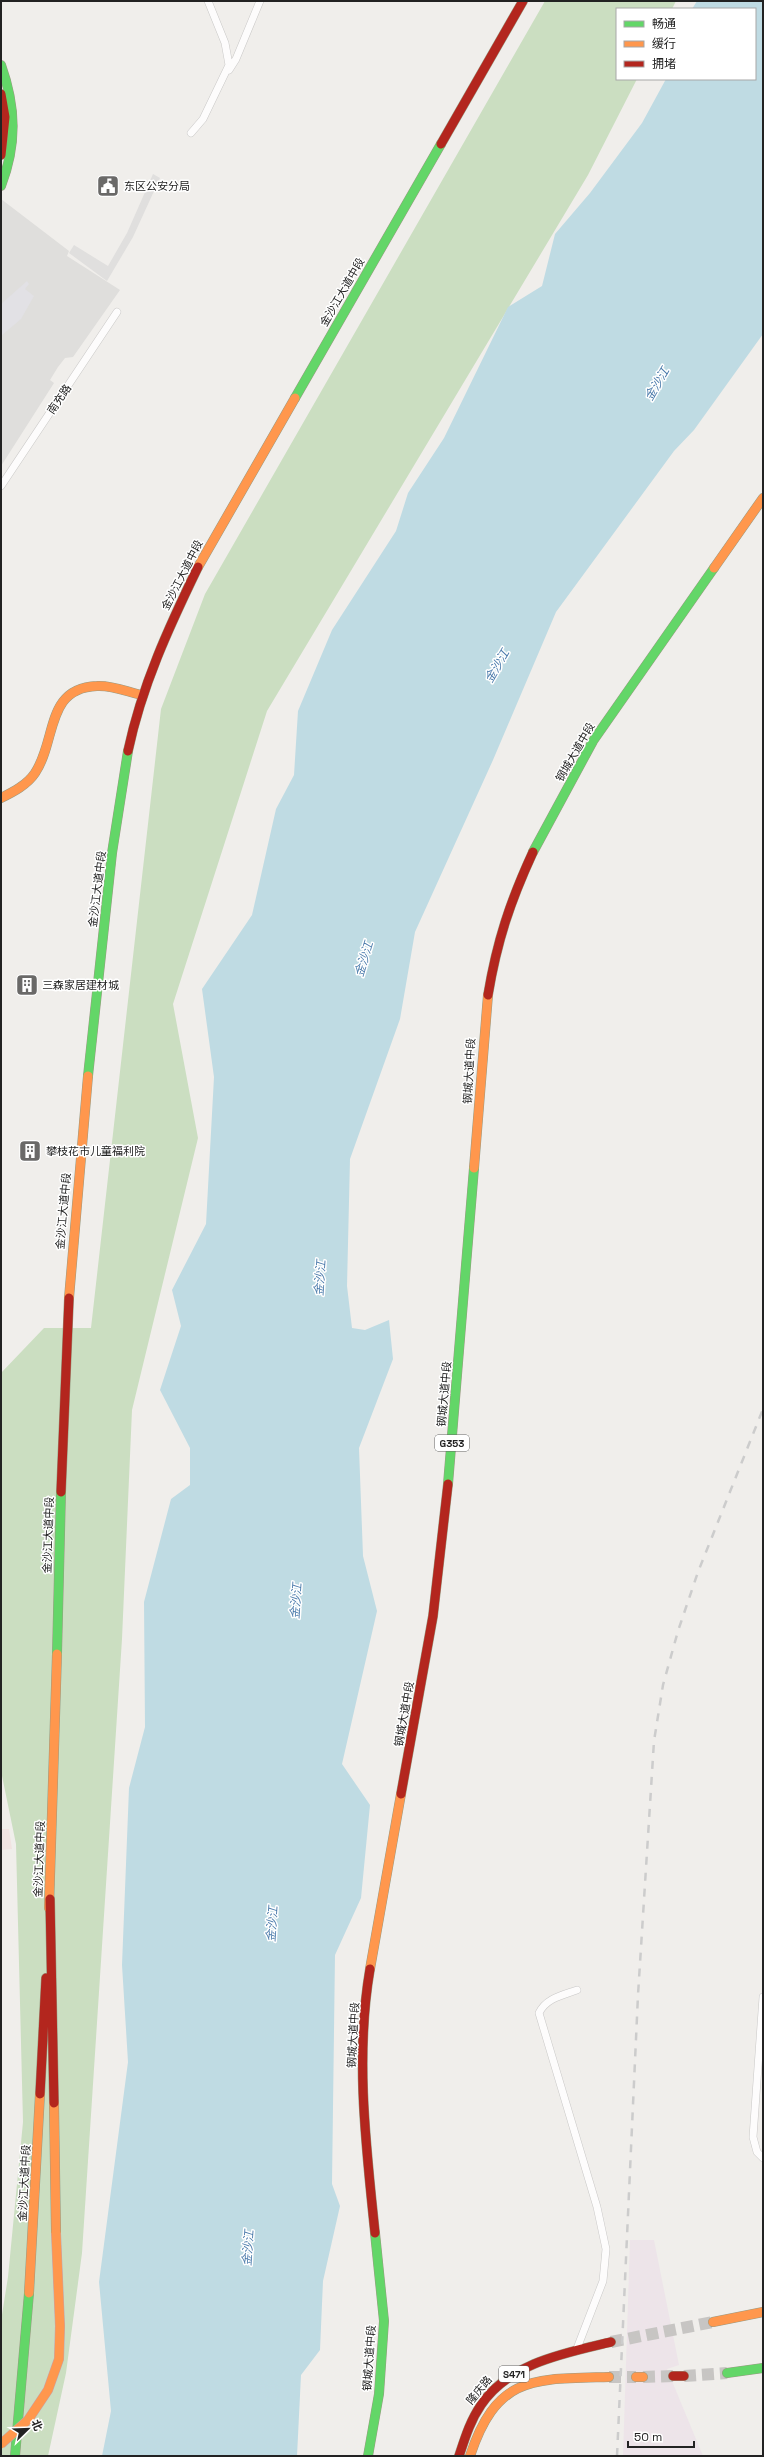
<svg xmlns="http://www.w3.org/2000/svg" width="764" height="2457" font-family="'Space Grotesk','Noto Sans SC',sans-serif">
  <rect width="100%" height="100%" fill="#f0eeeb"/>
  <path fill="#dfdedc" d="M1 199 69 251 67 256 120 290 73 357 65 358 58 367 50 380 54 383 1 466Z"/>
  <path fill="#f1e3e1" d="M1 1829H9L12 1849 1 1850Z"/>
  <path fill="#ede4e9" d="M630 2240H654L679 2365 667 2369 703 2456H623Z"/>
  <path fill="#cbdec1" d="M545 1H676L672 9H617V79H637L588 175 267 711 173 1004 198 1138 132 1410 122 1639 82 2253 66 2373 48 2456H1V2321L8 2277 23 2122 16 1844 1 1771V1373L44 1328H91L161 709 205 594Z"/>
  <path fill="#e0dfde" d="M153 174 160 178 133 237 107 281 69 253 74 245 108 266 127 233Z"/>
  <path fill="#e2e1e5" d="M27 281 29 284 25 289 34 296 21 319 1 336V304Z"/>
  <path fill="#bfdbe3" d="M697 1H763V334L694 430 674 451 556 612 493 760 415 932 400 1019 350 1159 347 1286 352 1328 365 1330 389 1320 393 1359 359 1448 363 1556 377 1611 342 1764 370 1805 361 1898 335 1955 332 2184 340 2206 323 2281 320 2350 301 2375 297 2456H102L111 2411 99 2282 128 2062 122 1965 129 1788 145 1727 144 1602 171 1499 190 1485V1448L160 1390 181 1326 172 1290 206 1224 214 1077 202 989 252 915 276 809 294 775 298 711 332 630 396 531 408 493 444 438 508 307 542 286 555 234 590 193 642 123 666 79H755V9H692Z"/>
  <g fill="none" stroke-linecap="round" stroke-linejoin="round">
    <path stroke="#c7c5c3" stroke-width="12" stroke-dasharray="12 6" stroke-linecap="butt" d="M611 2342 713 2322
      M684 2376 727 2373
      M609 2377H636
      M643 2377 673 2376"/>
    <g stroke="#c9c8c7" stroke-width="8">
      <path id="street" d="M229 70 236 59 260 1
        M191 133 203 119 229 65 225 43 208 1
        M1 486 117 312
        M763 1997 753 2137 757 2152 763 2158
        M576 2351 603 2281 606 2249 597 2207 539 2013C546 1998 563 1995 577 1990"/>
    </g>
    <g stroke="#999a82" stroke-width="10">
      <path id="fast" d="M1 65C16 107 17 144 1 186
        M295 398 441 144
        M533 852 593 741 714 568
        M88 1076 112 853 128 751
        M448 1484 474 1168
        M57 1654 61 1492
        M727 2373 763 2368
        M15 2456 29 2293
        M368 2456 379 2394 384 2321 375 2233"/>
    </g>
    <g stroke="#999a82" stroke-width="10">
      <path id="slow" d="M198 567 295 398
        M714 568 763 498
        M1 798C13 792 27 785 35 773 57 740 45 688 97 686 112 685 128 692 142 695
        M474 1168 488 995
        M69 1298 88 1076
        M49 1908 57 1654
        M370 1969 401 1794
        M54 2103 56 2233
        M29 2293 40 2094
        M713 2322 763 2312
        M636 2377H643
        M470 2456C497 2375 533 2379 609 2377"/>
    </g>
    <g stroke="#999a82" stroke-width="10">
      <path id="jam" d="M1 94 5 117 1 155
        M441 144 523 1
        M128 751C142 685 169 627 198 567
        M488 995C497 941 510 902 533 852
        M61 1492 69 1298
        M401 1794 433 1616 448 1484
        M50 1899 54 2103
        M370 1969C355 2056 366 2146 375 2233
        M40 2094 46 1978
        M673 2376H684
        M459 2456C465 2438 470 2421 481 2405 509 2363 565 2353 611 2342"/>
    </g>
    <use href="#street" stroke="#fdfcfc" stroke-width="7"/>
    <use href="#fast" stroke="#63d668" stroke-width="9"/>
    <use href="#slow" stroke="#ff974d" stroke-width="9"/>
    <use href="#jam" stroke="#b3261e" stroke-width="9"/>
    <path stroke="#ccc" stroke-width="2.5" stroke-dasharray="8 8" stroke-linecap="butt" d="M617 2456 638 1995 654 1741 663 1685 678 1631 698 1572 763 1409"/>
    <g stroke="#c5a2ac" stroke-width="10" stroke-linecap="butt">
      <path id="slow-bridge" d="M1 2444 28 2420 48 2390 59 2359 60 2326 56 2233"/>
    </g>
    <use href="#slow-bridge" stroke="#ff974d" stroke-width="9"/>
  </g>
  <defs>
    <g id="civic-square" transform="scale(1.15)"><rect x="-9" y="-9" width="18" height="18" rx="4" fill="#6a6968" stroke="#fff"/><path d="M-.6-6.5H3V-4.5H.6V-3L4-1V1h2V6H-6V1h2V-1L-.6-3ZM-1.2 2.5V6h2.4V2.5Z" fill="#fff"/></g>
    <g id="building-square" transform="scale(1.15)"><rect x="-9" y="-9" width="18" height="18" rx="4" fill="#6a6968" stroke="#fff"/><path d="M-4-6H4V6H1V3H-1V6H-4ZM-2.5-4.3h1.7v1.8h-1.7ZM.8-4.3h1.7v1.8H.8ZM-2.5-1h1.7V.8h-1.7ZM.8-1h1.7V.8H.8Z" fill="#fff"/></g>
  </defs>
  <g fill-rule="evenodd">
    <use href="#civic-square" x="108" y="186"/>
    <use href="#building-square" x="27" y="985"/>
    <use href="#building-square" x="30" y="1151"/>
  </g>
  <g text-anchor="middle" stroke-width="3" stroke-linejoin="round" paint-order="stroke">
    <g fill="#fff" stroke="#646464" stroke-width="1">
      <rect x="435" y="1435" width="34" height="16" rx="3"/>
      <rect x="499" y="2366" width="30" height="16" rx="3"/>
    </g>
    <g font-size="10" font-weight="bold" fill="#222">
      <text x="452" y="1447">G353</text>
      <text x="514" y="2378">S471</text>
    </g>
    <g font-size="11" fill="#222" stroke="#fff" text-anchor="start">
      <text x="124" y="190">东区公安分局</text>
      <text x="42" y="989">三森家居建材城</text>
      <text x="46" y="1155">攀枝花市儿童福利院</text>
    </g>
    <g font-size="11" fill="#222" stroke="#fff">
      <text transform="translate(342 292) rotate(-60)" y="4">金沙江大道中段</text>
      <text transform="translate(59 399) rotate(-56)" y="4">南充路</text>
      <text transform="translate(182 575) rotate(-63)" y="4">金沙江大道中段</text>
      <text transform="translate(575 752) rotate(-60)" y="4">钢城大道中段</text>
      <text transform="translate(97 889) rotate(-83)" y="4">金沙江大道中段</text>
      <text transform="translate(469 1071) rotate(-87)" y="4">钢城大道中段</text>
      <text transform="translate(63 1211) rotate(-85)" y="4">金沙江大道中段</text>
      <text transform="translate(444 1394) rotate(-85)" y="4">钢城大道中段</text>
      <text transform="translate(48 1535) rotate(-88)" y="4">金沙江大道中段</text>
      <text transform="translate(404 1714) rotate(-80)" y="4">钢城大道中段</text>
      <text transform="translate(39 1859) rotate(-88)" y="4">金沙江大道中段</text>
      <text transform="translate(353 2035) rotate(-87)" y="4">钢城大道中段</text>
      <text transform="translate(24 2183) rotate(-87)" y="4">金沙江大道中段</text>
      <text transform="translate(369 2358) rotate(-86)" y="4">钢城大道中段</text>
      <text transform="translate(479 2390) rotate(-50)" y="4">隆庆路</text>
    </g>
    <g font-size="12" font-style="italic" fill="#4a7aab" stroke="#fff">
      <text transform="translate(657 384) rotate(-60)" y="4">金沙江</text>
      <text transform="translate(497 666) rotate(-60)" y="4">金沙江</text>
      <text transform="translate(364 959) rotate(-73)" y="4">金沙江</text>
      <text transform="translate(320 1278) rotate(-86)" y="4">金沙江</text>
      <text transform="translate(296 1601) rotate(-86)" y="4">金沙江</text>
      <text transform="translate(272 1924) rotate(-86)" y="4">金沙江</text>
      <text transform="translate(248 2248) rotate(-86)" y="4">金沙江</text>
    </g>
  </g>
  <rect width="764" height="2457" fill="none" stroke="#222222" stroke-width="4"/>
  <rect x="616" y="8" width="140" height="72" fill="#ffffff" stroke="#a7a7a7"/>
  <rect x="624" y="21" width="20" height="6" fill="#63d668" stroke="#a7a7a7"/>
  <text x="652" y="28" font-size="12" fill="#222222">畅通</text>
  <rect x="624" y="41" width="20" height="6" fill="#ff974d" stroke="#a7a7a7"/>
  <text x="652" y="48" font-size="12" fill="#222222">缓行</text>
  <rect x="624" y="61" width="20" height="6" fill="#b3261e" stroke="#a7a7a7"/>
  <text x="652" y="68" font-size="12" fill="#222222">拥堵</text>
  <g transform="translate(28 2429) rotate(67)" stroke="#ffffff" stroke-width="3" paint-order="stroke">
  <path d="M0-3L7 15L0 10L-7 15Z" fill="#222222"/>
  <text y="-6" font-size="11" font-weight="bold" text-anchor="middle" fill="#222222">北</text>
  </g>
  <path d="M628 2441v6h66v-6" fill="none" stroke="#222222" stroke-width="2"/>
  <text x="634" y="2441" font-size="12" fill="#222222" stroke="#ffffff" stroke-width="3" paint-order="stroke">50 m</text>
</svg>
